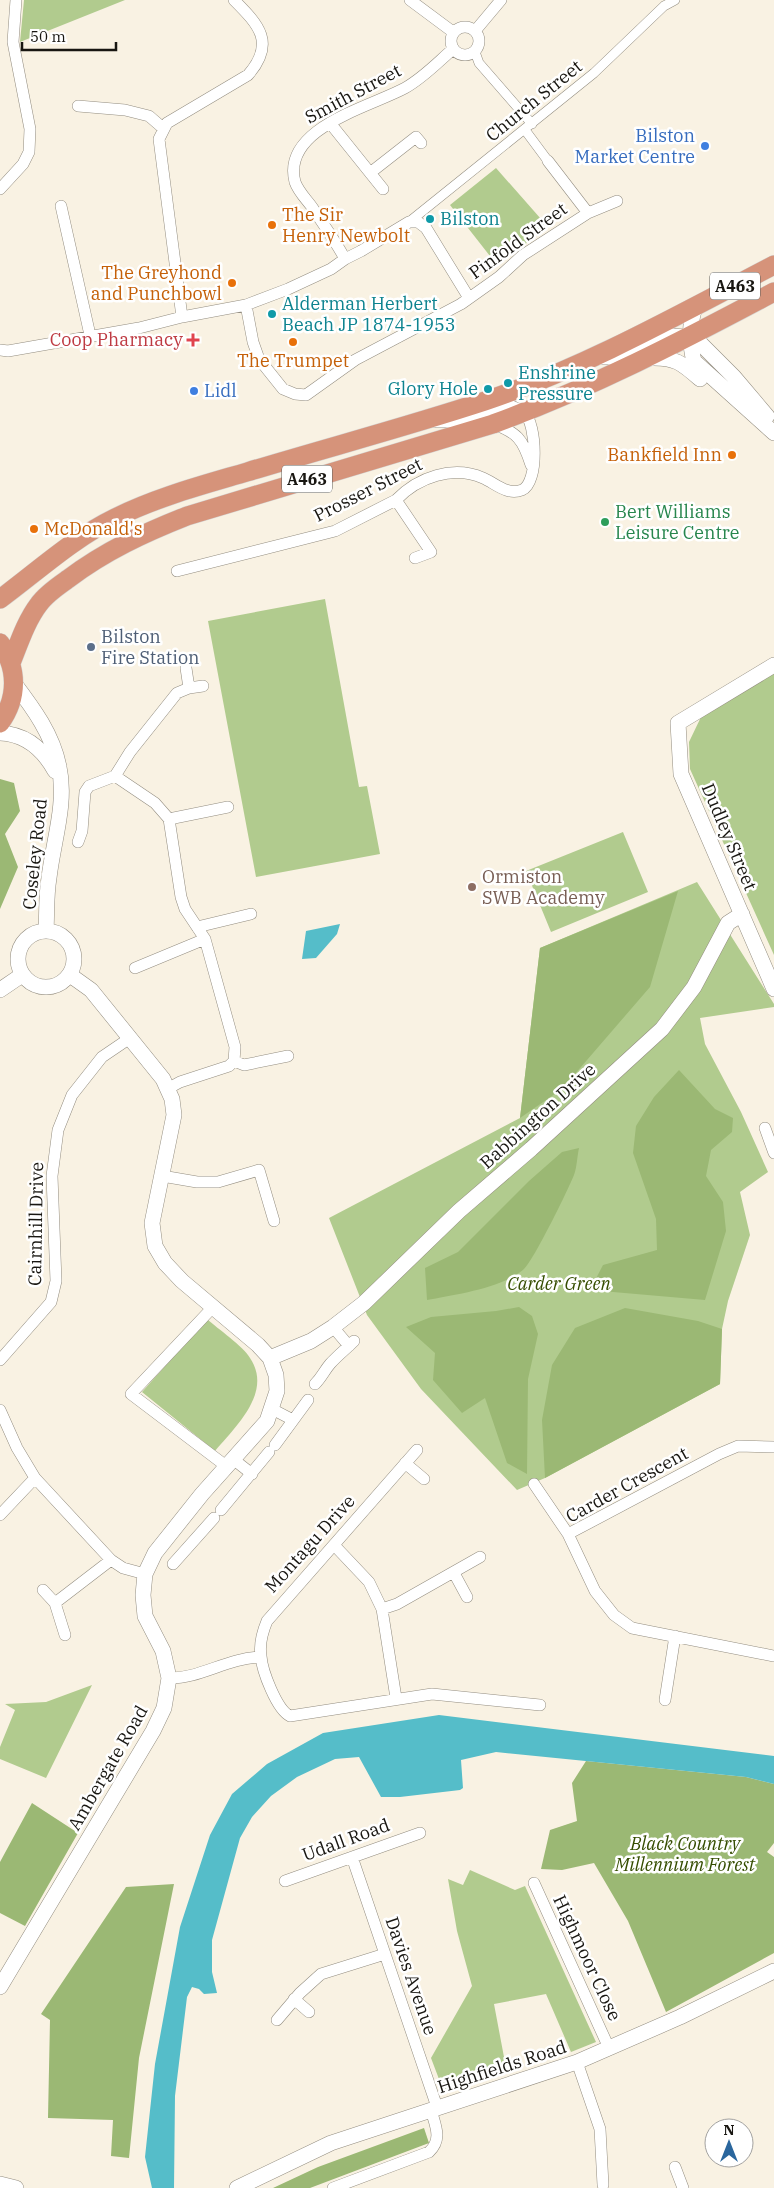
<svg xmlns="http://www.w3.org/2000/svg" width="774" height="2188" font-family="'IBM Plex Serif',serif">
  <rect width="100%" height="100%" fill="#f9f2e3"/>
  <path fill="#b1cb8e" d="M24 0H125L20 42Z
    M496 168 548 227 497 265 450 205Z
    M325 599 359 787 367 786 380 854 256 877 208 621Z
    M774 673V955L690 769 689 742 701 717Z
    M623 832 648 892 551 932 526 871Z
    M697 882 774 1004V1007L700 1018 705 1044 741 1112 768 1172 740 1192 750 1235 728 1301 722 1329 720 1384 545 1478 517 1490 421 1389 367 1315 329 1218 520 1118 540 948Z
    M207 1319C218 1329 243 1346 250 1358 273 1392 236 1426 215 1451L142 1392Z
    M92 1685 46 1778 0 1759V1747L15 1710 5 1704 46 1702Z
    M470 1870 515 1890 525 1886 596 2042 571 2052 546 1994 494 2004 507 2073 450 2092 442 2087 431 2058 472 1986 457 1931 448 1879 463 1885Z"/>
  <path fill="#9bb874" d="M0 779 14 783 20 811 5 834 18 867 0 909Z
    M678 891 650 987 562 1089 520 1118 540 948Z
    M679 1070 715 1109 733 1118 732 1132 711 1150 706 1176 723 1202 726 1231 705 1300 590 1290 603 1265 657 1250 656 1219 633 1153 636 1126 654 1097Z
    M579 1148C577 1157 577 1167 574 1175 568 1190 534 1260 524 1269 503 1288 454 1295 427 1300L425 1268 458 1252 529 1181 562 1152Z
    M519 1307 532 1316 538 1334 528 1379 527 1474 507 1463 485 1398 462 1413 433 1380 435 1353 406 1327 431 1317 496 1311Z
    M625 1308 698 1321 722 1329 720 1384 545 1478 542 1420 552 1365 575 1328Z
    M586 1761 746 1777 774 1784V1843L767 1852 774 1857V1953L666 2012 628 1921 594 1863 562 1870 541 1869 550 1830 577 1821 572 1783Z
    M32 1803 78 1833 25 1926 0 1913V1862Z
    M174 1884 139 2058 129 2158 111 2156 113 2120 48 2118 50 2020 41 2014 126 1887Z
    M424 2128 429 2143 310 2188H273L318 2167Z"/>
  <path fill="#55bdc9" d="M340 924 337 934 316 958 302 959 306 931Z
    M439 1715 774 1756V1784L746 1777 496 1752 461 1760 463 1788 460 1790 400 1797H381L359 1757 335 1759 297 1777 271 1796 252 1817 240 1838 212 1940V1972L217 1993 204 1994 199 1989 192 1987 187 1997 175 2096 174 2188H152L145 2157 155 2064 180 1927 210 1835 232 1794 267 1764 323 1733Z"/>
  <g fill="none" stroke-linecap="round" stroke-linejoin="round">
    <g stroke="#938d80" stroke-width="10">
      <path id="pedestrian" d="M475 52 479 63 532 124
        M525 130 548 161
        M409 222 594 73 664 6 675 0"/>
    </g>
    <g stroke="#938d80" stroke-width="12">
      <path id="minor" d="M410 0 453 32
        M451 41a14 14 0 1 1 28 0a14 14 0 1 1-28 0Z
        M475 31 501 0
        M78 106 125 110 149 116 164 129
        M330 123 383 189
        M370 173 416 137 421 143
        M0 189 23 164 29 152 30 129 13 42 16 0
        M61 206 90 335
        M588 213 617 201
        M345 259C335 240 323 224 312 207 306 199 298 191 295 182 281 128 370 107 405 88 423 78 437 63 453 49
        M246 305 253 342 259 359 283 389 295 394 306 395 355 360 461 304 499 277 523 255 588 213 548 161
        M182 317 159 139 167 123 248 75C276 43 259 25 234 0
        M0 350 8 351 139 328 182 317 246 305 288 289 331 269 345 259 361 251 409 222H418L426 228 469 298
        M598 359H615L668 334 689 335
        M491 423C517 432 523 439 531 465
        M396 500 431 552 415 558
        M177 571 335 531 396 500C418 477 453 465 483 478 495 483 507 496 522 490 539 483 537 424 524 412 519 409 512 406 507 404L452 422H436
        M189 688 203 686
        M169 819 228 807
        M78 842 82 831 85 792 89 786 115 776
        M197 927 251 914
        M135 968 205 939
        M234 1061 244 1065 288 1056
        M169 1088 180 1082 229 1066 234 1061 235 1047 205 939 185 909 181 897 169 819 155 803 115 776 130 752 177 693 189 688 186 668
        M765 1128 774 1153
        M162 1176 197 1182H218L259 1170 274 1221
        M214 1306 131 1394 226 1466
        M333 1327 349 1346
        M0 1360 51 1302 56 1281 52 1176 58 1130 72 1095 102 1057 130 1038
        M315 1384C322 1377 324 1371 330 1364 337 1356 346 1349 354 1341
        M272 1409 293 1420
        M0 1410 17 1448 35 1478 111 1560 123 1568 145 1574
        M275 1445 308 1400
        M774 1447 738 1446 719 1454 568 1534 595 1591 614 1615 632 1628 774 1656
        M417 1450 267 1621C262 1633 259 1644 261 1656 262 1671 277 1710 290 1716L432 1694 540 1705
        M233 1459 252 1474
        M405 1463 424 1479
        M534 1484 568 1534
        M221 1510 269 1452
        M0 1515 35 1478
        M334 1545 369 1582 382 1609 397 1604 480 1557
        M173 1564 214 1518
        M454 1573 467 1597
        M43 1590 55 1603 65 1635
        M55 1603 111 1560
        M382 1609 396 1698
        M169 1678C199 1679 227 1658 261 1657
        M665 1700 675 1636
        M352 1857 437 2107
        M285 1881 420 1833
        M534 1883 609 2048
        M294 1999 309 2012
        M277 2020 300 1993 321 1974 385 1954
        M577 2062 600 2129 603 2185
        M675 2167 683 2188
        M333 2188 429 2152C443 2139 435 2125 431 2110"/>
    </g>
    <g stroke="#938d80" stroke-width="16">
      <path id="tertiary" d="M696 305C689 323 689 342 694 361L774 433
        M692 335 734 377 767 416
        M650 358C675 357 682 363 700 379
        M774 665 678 723 681 774 774 989
        M14 683C33 708 53 735 59 767 67 803 53 842 49 878 46 895 47 914 46 931
        M0 733C25 734 43 749 55 771
        M18 959a28 28 0 1 1 56 0a28 28 0 1 1-56 0Z
        M0 990 22 975
        M270 1358 311 1341 333 1327 364 1303 459 1211 531 1149 662 1029 694 987 728 923 742 914
        M0 1987 153 1731 164 1708 169 1678 163 1651 145 1616 143 1595 145 1574 155 1553 202 1494 267 1421 277 1391 276 1375 270 1358 258 1345 182 1281 165 1263 155 1246 152 1223 174 1115 172 1099 163 1079 91 990 70 975
        M0 2184 16 2188
        M237 2188 331 2143 577 2062 680 2017 774 1971"/>
    </g>
    <g stroke="#d5d5d4" stroke-width="20">
      <path id="trunk" d="M0 599C38 571 72 539 115 518 157 497 203 485 247 472 326 448 406 427 485 401 586 367 680 314 774 265
        M0 643C18 668 18 698 0 723
        M11 663C19 643 26 621 39 604 46 594 58 586 68 579 105 551 144 533 187 516L493 424C591 388 682 341 774 292"/>
    </g>
    <use href="#pedestrian" stroke="#fff" stroke-width="9"/>
    <use href="#minor" stroke="#fff" stroke-width="11"/>
    <use href="#tertiary" stroke="#fff" stroke-width="15"/>
    <use href="#trunk" stroke="#d6937a" stroke-width="19"/>
  </g>
  <g fill="#3f7fe0" stroke="#fff" stroke-width="2">
    <circle cx="705" cy="146" r="5"/>
    <circle cx="194" cy="391" r="5"/>
  </g>
  <g fill="#0f9aa8" stroke="#fff" stroke-width="2">
    <circle cx="430" cy="219" r="5"/>
    <circle cx="272" cy="314" r="5"/>
    <circle cx="508" cy="383" r="5"/>
    <circle cx="488" cy="389" r="5"/>
  </g>
  <g fill="#e8710a" stroke="#fff" stroke-width="2">
    <circle cx="272" cy="225" r="5"/>
    <circle cx="232" cy="283" r="5"/>
    <circle cx="293" cy="342" r="5"/>
    <circle cx="732" cy="455" r="5"/>
    <circle cx="34" cy="529" r="5"/>
  </g>
  <path fill="#e0444e" stroke="#fff" stroke-width="2" d="M190.5 332.5h5v5h5v5h-5v5h-5v-5h-5v-5h5z"/>
  <circle fill="#2e9e5b" stroke="#fff" stroke-width="2" cx="605" cy="522" r="5"/>
  <circle fill="#5c6f8a" stroke="#fff" stroke-width="2" cx="91" cy="647" r="5"/>
  <circle fill="#8d6e63" stroke="#fff" stroke-width="2" cx="472" cy="887" r="5"/>
  <g text-anchor="middle" stroke-width="5" stroke-linejoin="round" paint-order="stroke">
    <g fill="#fff" stroke="#5d5c58" stroke-width="1">
      <rect x="710" y="272.5" width="50" height="27" rx="4"/>
      <rect x="282" y="465.5" width="50" height="27" rx="4"/>
    </g>
    <g font-size="16" font-weight="bold" fill="#181611">
      <text x="735" y="292">A463</text>
      <text x="307" y="485">A463</text>
    </g>
    <g font-size="18" fill="#181611" stroke="#fff">
      <text transform="translate(353 94) rotate(-28)" y="6">Smith Street</text>
      <text transform="translate(534 101) rotate(-39)" y="6">Church Street</text>
      <text transform="translate(518 241) rotate(-36)" y="6">Pinfold Street</text>
      <text transform="translate(368 490) rotate(-27)" y="6">Prosser Street</text>
      <text transform="translate(729 837) rotate(67)" y="6">Dudley Street</text>
      <text transform="translate(35 854) rotate(-84)" y="6">Coseley Road</text>
      <text transform="translate(538 1116) rotate(-42)" y="6">Babbington Drive</text>
      <text transform="translate(36 1224) rotate(-89)" y="6">Cairnhill Drive</text>
      <text transform="translate(627 1485) rotate(-29)" y="6">Carder Crescent</text>
      <text transform="translate(310 1544) rotate(-48)" y="6">Montagu Drive</text>
      <text transform="translate(108 1768) rotate(-60)" y="6">Ambergate Road</text>
      <text transform="translate(346 1840) rotate(-20)" y="6">Udall Road</text>
      <text transform="translate(587 1958) rotate(65)" y="6">Highmoor Close</text>
      <text transform="translate(411 1976) rotate(71)" y="6">Davies Avenue</text>
      <text transform="translate(502 2067) rotate(-18)" y="6">Highfields Road</text>
    </g>
    <g font-size="18" fill="#366cbe" stroke="#fff" text-anchor="end">
      <text x="695" y="142">Bilston<tspan x="695" dy="21">Market Centre</tspan></text>
      <text x="204" y="397" text-anchor="start">Lidl</text>
    </g>
    <g font-size="18" fill="#c56008" stroke="#fff" text-anchor="start">
      <text x="282" y="221">The Sir<tspan x="282" dy="21">Henry Newbolt</tspan></text>
      <text x="222" y="279" text-anchor="end">The Greyhond<tspan x="222" dy="21">and Punchbowl</tspan></text>
      <text x="293" y="367" text-anchor="middle">The Trumpet</text>
      <text x="722" y="461" text-anchor="end">Bankfield Inn</text>
      <text x="44" y="535">McDonald's</text>
    </g>
    <g font-size="18" fill="#0d838f" stroke="#fff" text-anchor="start">
      <text x="440" y="225">Bilston</text>
      <text x="282" y="310">Alderman Herbert<tspan x="282" dy="21">Beach JP 1874-1953</tspan></text>
      <text x="518" y="379">Enshrine<tspan x="518" dy="21">Pressure</tspan></text>
      <text x="478" y="395" text-anchor="end">Glory Hole</text>
    </g>
    <g font-size="18" fill="#be3a42" stroke="#fff" text-anchor="end">
      <text x="183" y="346">Coop Pharmacy</text>
    </g>
    <g font-size="18" fill="#27864d" stroke="#fff" text-anchor="start">
      <text x="615" y="518">Bert Williams<tspan x="615" dy="21">Leisure Centre</tspan></text>
    </g>
    <g font-size="18" fill="#4e5e75" stroke="#fff" text-anchor="start">
      <text x="101" y="643">Bilston<tspan x="101" dy="21">Fire Station</tspan></text>
    </g>
    <g font-size="18" fill="#785e54" stroke="#fff" text-anchor="start">
      <text x="482" y="883">Ormiston<tspan x="482" dy="21">SWB Academy</tspan></text>
    </g>
    <g font-size="18" font-style="italic" fill="#354d00" stroke="#fff">
      <text x="559" y="1290">Carder Green</text>
      <text x="685" y="1850">Black Country<tspan x="685" dy="21">Millennium Forest</tspan></text>
    </g>
  </g>
  <g transform="translate(729 2143)"><circle r="24" fill="#ffffff" stroke="#a3a2a0"/>
  <path d="M0-4L9 19L0 12L-9 19Z" fill="#2a669d"/>
  <text y="-8" font-size="14" font-weight="bold" text-anchor="middle" fill="#181611">N</text>
  </g>
  <path d="M22 42v8h94v-8" fill="none" stroke="#181611" stroke-width="2.5"/>
  <text x="30" y="42" font-size="15" fill="#181611" stroke="#ffffff" stroke-width="4" paint-order="stroke">50 m</text>
</svg>
